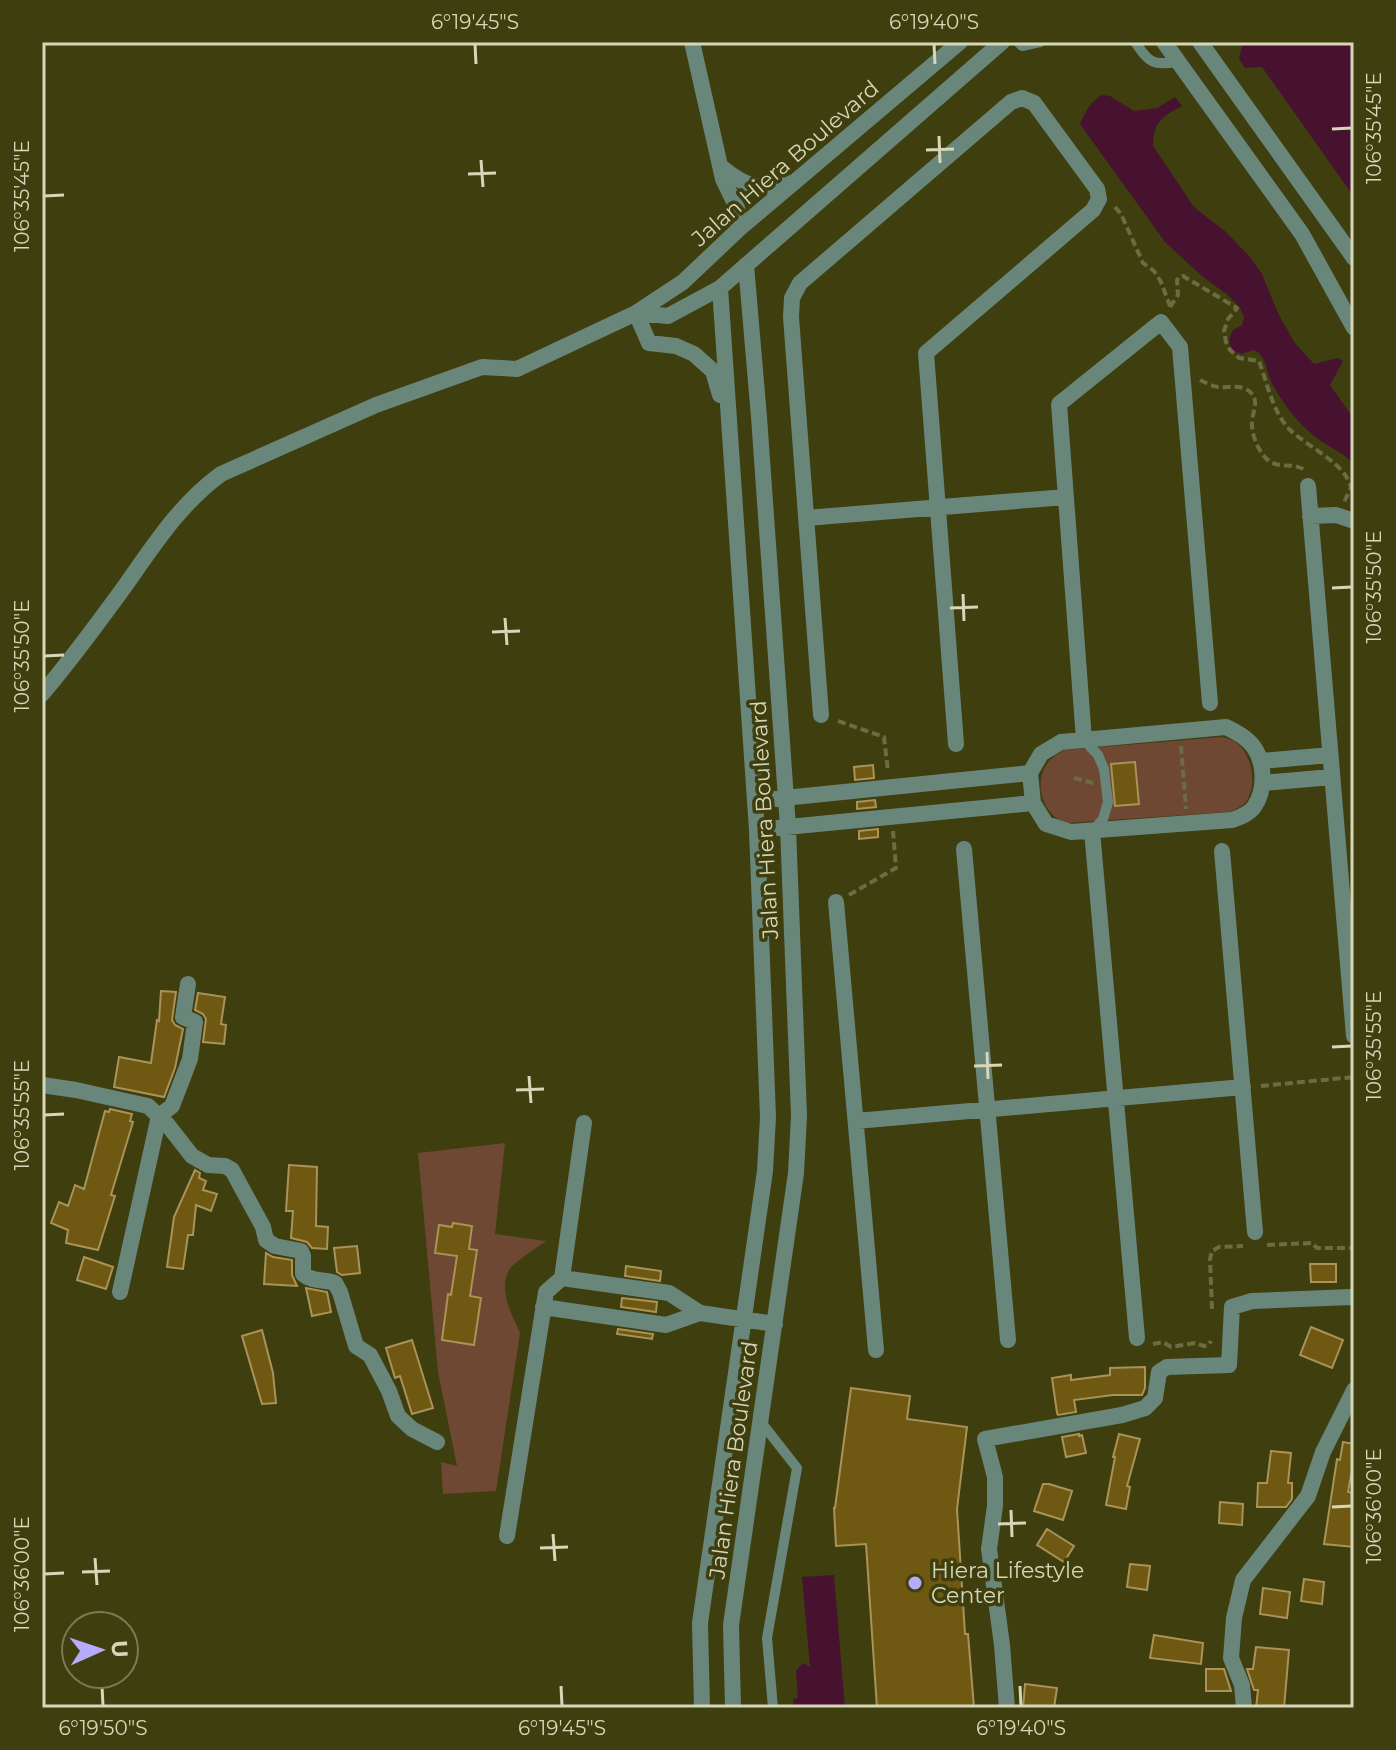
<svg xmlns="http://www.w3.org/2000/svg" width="1396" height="1750" font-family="Montserrat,sans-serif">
  <rect width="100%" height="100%" fill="#3e3e0f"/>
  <path fill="#6e4832" d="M1222 737C1226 738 1231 739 1234 741 1252 752 1258 785 1246 802 1242 807 1235 809 1230 812L1066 823C1045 816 1034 788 1045 767 1049 759 1057 754 1065 750Z
    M505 1143 495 1234 546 1241C538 1247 513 1263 509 1270 498 1290 512 1315 520 1333L496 1491 443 1494 441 1462 457 1466 438 1372 418 1153Z"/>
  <path fill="#471230" d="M1243 42H1354V197L1262 67 1245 68 1239 59Z
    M1102 95 1110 96 1134 111 1157 108 1175 97 1182 106C1163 116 1153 122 1153 146L1194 207 1226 232 1249 256 1262 274 1277 311 1294 342 1314 364 1338 358 1343 361 1330 385 1354 419V464C1342 452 1331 448 1318 439 1300 426 1285 406 1274 387 1266 375 1268 356 1254 350L1242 354 1235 352 1230 346 1229 339 1233 330 1242 325 1244 317 1240 308 1229 296 1203 277 1165 242 1080 124C1085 112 1091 101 1102 95Z
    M834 1575 845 1708H794L793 1699 798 1698 796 1671 803 1663 810 1667 802 1577Z"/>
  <path fill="#6f5812" stroke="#a99358" stroke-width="2" d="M1135 762 1139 804 1115 806 1111 764Z
    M873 765 874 778 855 780 854 767Z
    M875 800 876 807 857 809V802Z
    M878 829V837L859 839V831Z
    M161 991 176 992 172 1020 175 1025 183 1029 175 1068 164 1097 114 1087 119 1057 151 1063 157 1020 159 1021Z
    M198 993 225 997 221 1024 226 1025 224 1044 203 1042 206 1019 203 1014 195 1010Z
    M110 1109 132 1114 130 1121 133 1122 111 1195 115 1196 98 1250 66 1243 68 1230 51 1223 59 1202 68 1206 75 1185 84 1189 105 1111 109 1112Z
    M289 1165 317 1167 316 1226 328 1227 327 1249 312 1248 307 1242 291 1238 293 1211H286Z
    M195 1170 200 1173 199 1178 206 1181 203 1190 217 1194 211 1211 196 1205 193 1235H188L183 1269 167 1267 174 1217Z
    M453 1223 472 1226 469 1249 477 1250 470 1296 481 1298 474 1345 442 1340 448 1294 451 1295 457 1256 435 1253 439 1225 452 1227Z
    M357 1246 360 1273 342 1275 337 1272 334 1248Z
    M266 1253 273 1257 292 1260V1275L297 1286 264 1284Z
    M84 1257 113 1267 106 1289 77 1280Z
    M1310 1264H1336V1282H1311Z
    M626 1266 661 1271 660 1281 625 1276Z
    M306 1288 327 1292 331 1312 312 1316Z
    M622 1298 657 1302 656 1312 621 1307Z
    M1311 1327 1343 1340 1332 1368 1300 1355Z
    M618 1329 653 1334 652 1339 617 1334Z
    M262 1330 273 1373 276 1403 262 1404 242 1336Z
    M412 1340 433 1408 412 1414 400 1376 395 1378 386 1348Z
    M1145 1367V1388L1142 1395H1113L1074 1400 1076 1412 1058 1415 1057 1413 1052 1378 1071 1375V1380L1110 1375V1368Z
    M851 1388 910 1396 907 1419 967 1427 957 1509 965 1634H968L974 1708H877L866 1544 836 1546 834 1508H835Z
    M1079 1434V1436L1082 1435 1086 1453 1066 1457 1062 1437Z
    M1119 1434 1140 1439 1127 1486 1130 1487 1126 1509 1106 1505 1115 1457H1113Z
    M1343 1442 1354 1444V1459L1348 1492 1354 1493V1547L1324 1544 1337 1459 1340 1460Z
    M1271 1451 1291 1453 1288 1483H1292V1499L1286 1507H1257L1258 1483H1267Z
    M1043 1484H1049L1072 1491 1063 1520 1034 1511Z
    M1220 1502 1243 1504 1242 1525 1219 1523Z
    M1047 1529 1074 1546 1064 1562 1037 1545Z
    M1130 1564 1150 1566 1147 1590 1127 1587Z
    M1304 1579 1324 1582 1322 1604 1301 1601Z
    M1263 1588 1290 1592 1287 1618 1260 1614Z
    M1154 1635 1203 1643 1201 1664 1150 1658Z
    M1256 1647 1289 1650 1284 1708H1256L1258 1690H1254L1247 1669H1253Z
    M1206 1669H1224L1231 1691H1206Z
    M1025 1684 1057 1688 1054 1708H1023Z"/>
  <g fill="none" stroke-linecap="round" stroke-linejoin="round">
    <path stroke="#6c6c42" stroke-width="4" stroke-dasharray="8 4" stroke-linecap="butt" d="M1115 207 1121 214 1143 263 1154 271 1161 282 1170 306
      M1170 307 1178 295 1177 280 1179 277 1183 276 1237 308 1228 319 1224 331 1226 342 1230 350 1239 358 1259 361C1267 383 1273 412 1289 429 1306 446 1347 464 1351 488L1344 502
      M1200 380C1206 383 1212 386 1218 387 1229 388 1240 384 1249 391 1260 400 1253 410 1252 421 1251 434 1258 452 1269 461 1281 469 1292 462 1305 470
      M838 721 884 737 888 771
      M1181 746 1186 809
      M1074 778 1093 783
      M849 895 896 868 893 831
      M1261 1086 1354 1077
      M1267 1245 1312 1243 1317 1248H1354
      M1212 1309 1210 1259 1212 1251 1219 1247 1243 1246
      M1153 1344 1163 1342 1171 1347 1195 1343 1204 1346 1209 1345 1211 1341"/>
    <path stroke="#69867b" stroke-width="10" d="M1018 42 1022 46 1040 42
      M1135 42C1150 64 1152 65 1179 62
      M1084 740 1098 755 1104 769 1108 802 1103 819 1093 830
      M761 1422 797 1468 767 1638 773 1708"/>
    <path stroke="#69867b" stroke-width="16" d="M692 42 723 179 737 208 739 229
      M1164 42 1302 234 1354 328
      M1200 42 1354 258
      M720 166C748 189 756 189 792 183
      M636 313 668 316 720 288 1002 42
      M636 313 649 343 676 346 694 354 713 371 720 395
      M1308 486 1354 1036
      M1310 516 1336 515 1354 521
      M806 518 1066 497
      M42 694C72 659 98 623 125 586 154 545 180 504 221 474L376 405 482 367 517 369 636 313 683 282 739 229 960 42
      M821 715 791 317 792 298 800 283 1011 102 1022 98 1034 103 1097 189 1099 199 1093 210 926 353 956 744
      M1226 727C1236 732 1246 737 1253 746 1265 762 1266 790 1254 807 1249 814 1240 817 1232 820L1071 832 1046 824 1033 803 1030 773 1041 754 1061 742Z
      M1084 740 1059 404 1161 322 1180 347 1210 703
      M1261 761 1330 755
      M1263 783 1332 777
      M755 801 1030 773
      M757 830 1033 803
      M1092 831 1137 1338
      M964 849 1008 1340
      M1222 851 1255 1232
      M836 902 876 1350
      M42 1085 76 1090 148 1106 167 1124 192 1156 208 1165 225 1166 232 1170 263 1227 266 1240 275 1246 301 1251 303 1256V1274C312 1282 324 1279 335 1283L340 1292 356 1346 370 1355 389 1391 398 1416 412 1429 437 1442
      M856 1121 1243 1087
      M562 1278 669 1293 700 1313 775 1324
      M120 1292 159 1116 172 1106 190 1059 195 1022 183 1017 188 984
      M543 1307 666 1325 700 1313
      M507 1536 546 1292 562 1278 584 1123
      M702 1708 700 1623 765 1171 768 1117 757 830 720 288
      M733 1708 731 1625 796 1173 799 1116 788 827 759 417 746 265
      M1007 1708 1002 1645 989 1549 995 1506V1477L985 1439 1122 1415 1145 1408 1155 1398 1159 1372 1167 1367 1229 1365 1232 1307 1252 1301 1351 1297 1354 1298
      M1244 1708 1242 1685 1231 1658 1234 1618 1243 1580 1308 1496 1323 1452 1354 1390"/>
  </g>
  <path fill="none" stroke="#d6d7b8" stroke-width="3" d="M475 44 476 64M934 44 935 64M1332 129 1352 128M939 136 940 163M926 150 954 149M481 160 483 187M468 174 496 173M44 196 64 195M1332 588 1352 587M963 594 964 621M950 608 978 607M505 618 507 645M492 632 520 631M44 656 64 655M1332 1047 1352 1046M987 1052 988 1079M974 1066 1002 1065M529 1076 531 1103M516 1090 544 1089M44 1115 64 1114M1332 1507 1352 1506M1011 1510 1012 1537M998 1524 1026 1523M553 1534 555 1561M540 1548 568 1547M95 1558 97 1585M82 1572 110 1571M44 1574 64 1573M102 1686 103 1706M561 1686 562 1706M1020 1686 1021 1706"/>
  <circle fill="#b6acf8" stroke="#3e3e0f" stroke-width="3" cx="915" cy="1583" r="8"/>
  <g text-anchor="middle" stroke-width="7" stroke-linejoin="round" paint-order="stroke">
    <g font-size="22" fill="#d6d7b8" stroke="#3e3e0f">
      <text transform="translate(785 163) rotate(-41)" y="8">Jalan Hiera Boulevard</text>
      <text transform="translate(764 820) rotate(-93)" y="8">Jalan Hiera Boulevard</text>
      <text transform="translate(733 1460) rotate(-82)" y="8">Jalan Hiera Boulevard</text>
    </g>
    <g font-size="22" fill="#d6d7b8" stroke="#3e3e0f" text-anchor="start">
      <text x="931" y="1578">Hiera Lifestyle<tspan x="931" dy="25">Center</tspan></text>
    </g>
  </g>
  <rect width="1396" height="1750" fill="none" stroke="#3e3e0f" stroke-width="88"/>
  <g transform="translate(100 1650) rotate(87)"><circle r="38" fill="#3e3e0f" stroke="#7b7b53" stroke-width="2"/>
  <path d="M0-6L14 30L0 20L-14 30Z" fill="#b6acf8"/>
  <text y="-12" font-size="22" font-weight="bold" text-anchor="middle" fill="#d6d7b8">U</text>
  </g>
  <rect x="44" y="44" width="1308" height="1662" fill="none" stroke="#d6d7b8" stroke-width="3"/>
  <g font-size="20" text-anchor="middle" fill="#d6d7b8">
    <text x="475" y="29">6°19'45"S</text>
    <text x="934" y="29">6°19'40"S</text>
    <text transform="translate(1374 128) rotate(-90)" y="7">106°35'45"E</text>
    <text transform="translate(22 196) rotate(-90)" y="7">106°35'45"E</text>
    <text transform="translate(1374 587) rotate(-90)" y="7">106°35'50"E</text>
    <text transform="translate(22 656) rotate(-90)" y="7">106°35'50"E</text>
    <text transform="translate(1374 1046) rotate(-90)" y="7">106°35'55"E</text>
    <text transform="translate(22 1115) rotate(-90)" y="7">106°35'55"E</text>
    <text transform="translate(1374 1506) rotate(-90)" y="7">106°36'00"E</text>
    <text transform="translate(22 1574) rotate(-90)" y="7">106°36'00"E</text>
    <text x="103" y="1735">6°19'50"S</text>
    <text x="562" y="1735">6°19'45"S</text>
    <text x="1021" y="1735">6°19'40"S</text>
  </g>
</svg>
